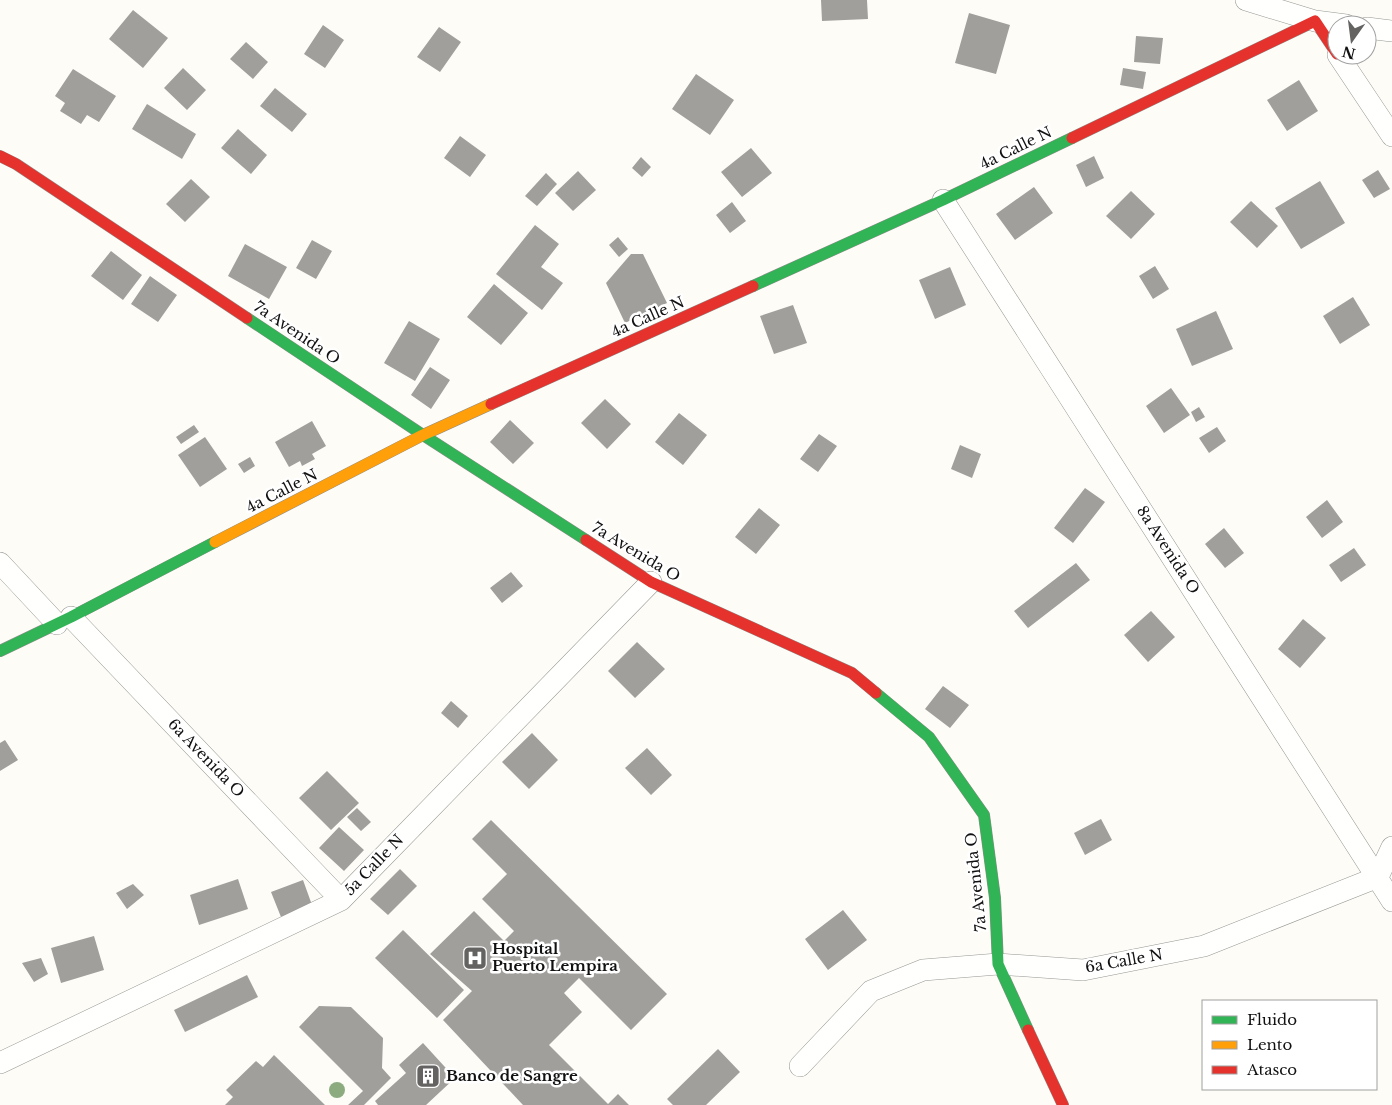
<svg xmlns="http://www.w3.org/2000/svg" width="1392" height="1105" font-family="'Libre Baskerville',serif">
  <rect width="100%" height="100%" fill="#fdfcf7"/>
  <path fill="#a19f9c" d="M821 0H867L868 19 822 21Z
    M133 10 168 38 143 68 109 39Z
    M969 13 1010 25 996 74 955 63Z
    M323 25 344 40 325 68 304 54Z
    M439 27 461 42 440 72 417 57Z
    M1136 36 1163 38 1160 64 1134 62Z
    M246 42 268 62 253 79 230 59Z
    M183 68 206 90 187 110 164 88Z
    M1123 68 1146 72 1143 89 1120 85Z
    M73 69 116 96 99 122 87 115 81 124 60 111 65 103 55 96Z
    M696 74 734 100 710 135 672 109Z
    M1299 80 1318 111 1287 131 1267 100Z
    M275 88 307 114 292 132 260 106Z
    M147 104 196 134 182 159 132 129Z
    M238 129 267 155 251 174 221 148Z
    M460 136 486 155 470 177 444 158Z
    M751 148 772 173 742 197 721 172Z
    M1094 156 1104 178 1086 187 1076 165Z
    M641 157 651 167 642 177 632 168Z
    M1378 170 1390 189 1374 198 1362 180Z
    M578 171 596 190 573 211 555 193Z
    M546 173 557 184 537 206 525 196Z
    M191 179 210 197 185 222 166 204Z
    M1320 181 1345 223 1301 249 1275 208Z
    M1034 187 1053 213 1015 240 996 214Z
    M1131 191 1155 214 1131 239 1106 216Z
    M1251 201 1278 226 1257 248 1230 222Z
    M732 202 746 221 730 233 716 215Z
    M535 225 559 244 541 267 563 283 542 310 496 274Z
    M618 237 628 249 619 257 609 245Z
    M312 240 332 251 316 279 296 268Z
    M245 244 287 267 269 299 228 276Z
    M111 251 142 275 123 300 91 276Z
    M631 254H643L667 303 625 323 606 283Z
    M1155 266 1169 289 1153 299 1139 276Z
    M950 267 966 305 935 319 919 280Z
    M150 276 177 295 158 322 131 304Z
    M494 284 528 313 501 345 467 317Z
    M1353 297 1370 325 1340 344 1323 316Z
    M793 305 807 343 774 354 760 316Z
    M1216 311 1233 349 1192 366 1176 329Z
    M409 321 440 339 415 381 384 363Z
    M430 367 450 380 431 409 411 395Z
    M1171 388 1190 415 1164 433 1146 406Z
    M605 399 631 424 607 449 581 423Z
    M1199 407 1205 417 1196 422 1191 412Z
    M679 413 707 435 683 465 655 442Z
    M510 420 534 443 513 464 490 442Z
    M312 421 326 446 312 454 315 459 302 466 300 461 289 467 275 442Z
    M194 425 199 432 181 444 176 437Z
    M1217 427 1226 441 1209 453 1199 438Z
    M819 434 837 446 818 472 800 459Z
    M205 437 227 469 200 487 178 455Z
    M960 445 981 454 972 478 951 469Z
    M250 457 255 466 244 473 238 464Z
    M1085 488 1105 502 1073 543 1054 528Z
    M1327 500 1343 522 1322 538 1306 517Z
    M759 508 780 525 756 554 735 537Z
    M1224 528 1244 553 1225 568 1205 544Z
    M1354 548 1366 565 1341 582 1329 565Z
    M1076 563 1090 580 1028 628 1014 611Z
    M511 572 523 586 502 603 490 588Z
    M1151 611 1175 637 1148 662 1124 635Z
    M1303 619 1326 638 1300 668 1278 649Z
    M637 642 665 669 635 698 608 671Z
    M943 686 969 705 950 728 925 709Z
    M451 701 468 716 458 728 441 713Z
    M532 733 558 760 529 789 502 762Z
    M5 740 18 760 0 771V743Z
    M647 748 672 775 651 795 625 768Z
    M327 771 359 803 331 830 299 798Z
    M357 808 371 822 361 831 347 817Z
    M1101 819 1112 840 1085 855 1074 833Z
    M491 820 667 994 631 1030 579 978 564 993 582 1012 549 1045 608 1104 618 1094 629 1105H523L443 1020 472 991 430 954 474 911 504 941 514 931 482 899 507 874 472 839Z
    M339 827 364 850 344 871 319 848Z
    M400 869 417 886 388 915 370 899Z
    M238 879 248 909 199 925 190 895Z
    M303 880 312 905 281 917 271 892Z
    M133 884 144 895 127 909 116 893Z
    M843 910 867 940 828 970 805 939Z
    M403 930 464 990 437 1018 375 958Z
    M94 936 104 970 61 983 51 948Z
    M41 958 48 974 34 982 22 963Z
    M247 975 258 997 185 1032 174 1010Z
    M319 1006 351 1007 383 1038 382 1068 391 1078 364 1105H348L363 1091 299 1027Z
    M423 1043 455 1078 426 1105H378L375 1101 406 1073 399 1065Z
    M718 1049 740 1072 706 1105H673L667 1099Z
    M274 1055 325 1105H225L233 1097 226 1090 256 1061 263 1067Z"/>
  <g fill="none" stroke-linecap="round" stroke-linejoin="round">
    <g stroke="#979795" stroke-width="22">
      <path id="street" d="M1246 0 1315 21 1346 25
        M1367 28 1392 31
        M1338 55 1392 136
        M943 200 1392 901
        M0 563 57 624
        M71 617 341 900
        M0 1063 341 900 651 582
        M800 1066 871 991 923 970 998 964 1083 970 1204 946 1378 877 1392 847"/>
    </g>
    <g stroke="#8e8d8b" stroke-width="12">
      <path id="fast" d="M753 286 943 200 1072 138
        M247 318 423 435 586 540
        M0 651 71 617 215 542
        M876 693 929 737 984 815 995 898 998 964 1028 1030"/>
    </g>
    <g stroke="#8e8d8b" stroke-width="12">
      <path id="slow" d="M215 542 423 435 491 404"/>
    </g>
    <g stroke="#8e8d8b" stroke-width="12">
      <path id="jam" d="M1072 138 1315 21 1337 54
        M0 156 16 164 247 318
        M491 404 753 286
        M586 540 651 582 852 673 876 693
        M1028 1030 1063 1105"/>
    </g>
    <use href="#street" stroke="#fffffe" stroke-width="21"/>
    <use href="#fast" stroke="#30b455" stroke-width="11"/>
    <use href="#slow" stroke="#ff9f0a" stroke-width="11"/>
    <use href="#jam" stroke="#e5322d" stroke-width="11"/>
  </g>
  <circle fill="#8cac80" cx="337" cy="1090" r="8"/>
  <defs>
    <g id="hospital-square" transform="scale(1.25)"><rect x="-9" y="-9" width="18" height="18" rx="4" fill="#646362" stroke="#fff"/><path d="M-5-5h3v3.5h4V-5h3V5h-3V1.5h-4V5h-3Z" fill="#fff"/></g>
    <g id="building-square" transform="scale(1.25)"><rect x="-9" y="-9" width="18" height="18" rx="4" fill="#646362" stroke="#fff"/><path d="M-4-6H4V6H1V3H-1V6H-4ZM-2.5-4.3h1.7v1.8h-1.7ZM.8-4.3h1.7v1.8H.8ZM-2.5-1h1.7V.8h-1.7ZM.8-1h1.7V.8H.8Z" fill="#fff"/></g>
  </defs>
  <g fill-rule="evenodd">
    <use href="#hospital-square" x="475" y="958"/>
    <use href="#building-square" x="428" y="1076"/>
  </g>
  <g text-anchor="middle" stroke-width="5" stroke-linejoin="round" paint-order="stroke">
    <g font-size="15" fill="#111" stroke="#fff">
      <text transform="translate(1016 148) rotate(-26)" y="5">4a Calle N</text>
      <text transform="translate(648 317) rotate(-24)" y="5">4a Calle N</text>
      <text transform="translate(297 333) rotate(34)" y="5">7a Avenida O</text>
      <text transform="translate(282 491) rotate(-27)" y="5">4a Calle N</text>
      <text transform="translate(1168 550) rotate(57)" y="5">8a Avenida O</text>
      <text transform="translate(636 552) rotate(31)" y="5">7a Avenida O</text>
      <text transform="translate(206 758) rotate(46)" y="5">6a Avenida O</text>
      <text transform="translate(374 865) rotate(-46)" y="5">5a Calle N</text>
      <text transform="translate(976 882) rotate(-96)" y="5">7a Avenida O</text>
      <text transform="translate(1124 961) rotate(-10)" y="5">6a Calle N</text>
    </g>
    <g font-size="15" font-weight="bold" fill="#111" stroke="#fff" text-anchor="start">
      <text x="492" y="954">Hospital<tspan x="492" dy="17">Puerto Lempira</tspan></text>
      <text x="446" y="1081">Banco de Sangre</text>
    </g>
  </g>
  <rect x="1202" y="1000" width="175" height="90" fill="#ffffff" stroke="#a0a0a0"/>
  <rect x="1212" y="1016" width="25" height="8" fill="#30b455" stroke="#a0a0a0"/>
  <text x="1247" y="1025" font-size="15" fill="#111111">Fluido</text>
  <rect x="1212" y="1041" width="25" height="8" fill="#ff9f0a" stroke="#a0a0a0"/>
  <text x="1247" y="1050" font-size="15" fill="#111111">Lento</text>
  <rect x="1212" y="1066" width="25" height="8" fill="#e5322d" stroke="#a0a0a0"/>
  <text x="1247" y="1075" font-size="15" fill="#111111">Atasco</text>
  <g transform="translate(1352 40) rotate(194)"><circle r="24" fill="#ffffff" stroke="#a0a0a0"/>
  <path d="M0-4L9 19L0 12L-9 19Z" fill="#646362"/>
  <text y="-8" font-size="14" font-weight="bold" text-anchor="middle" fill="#111111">N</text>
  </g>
</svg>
